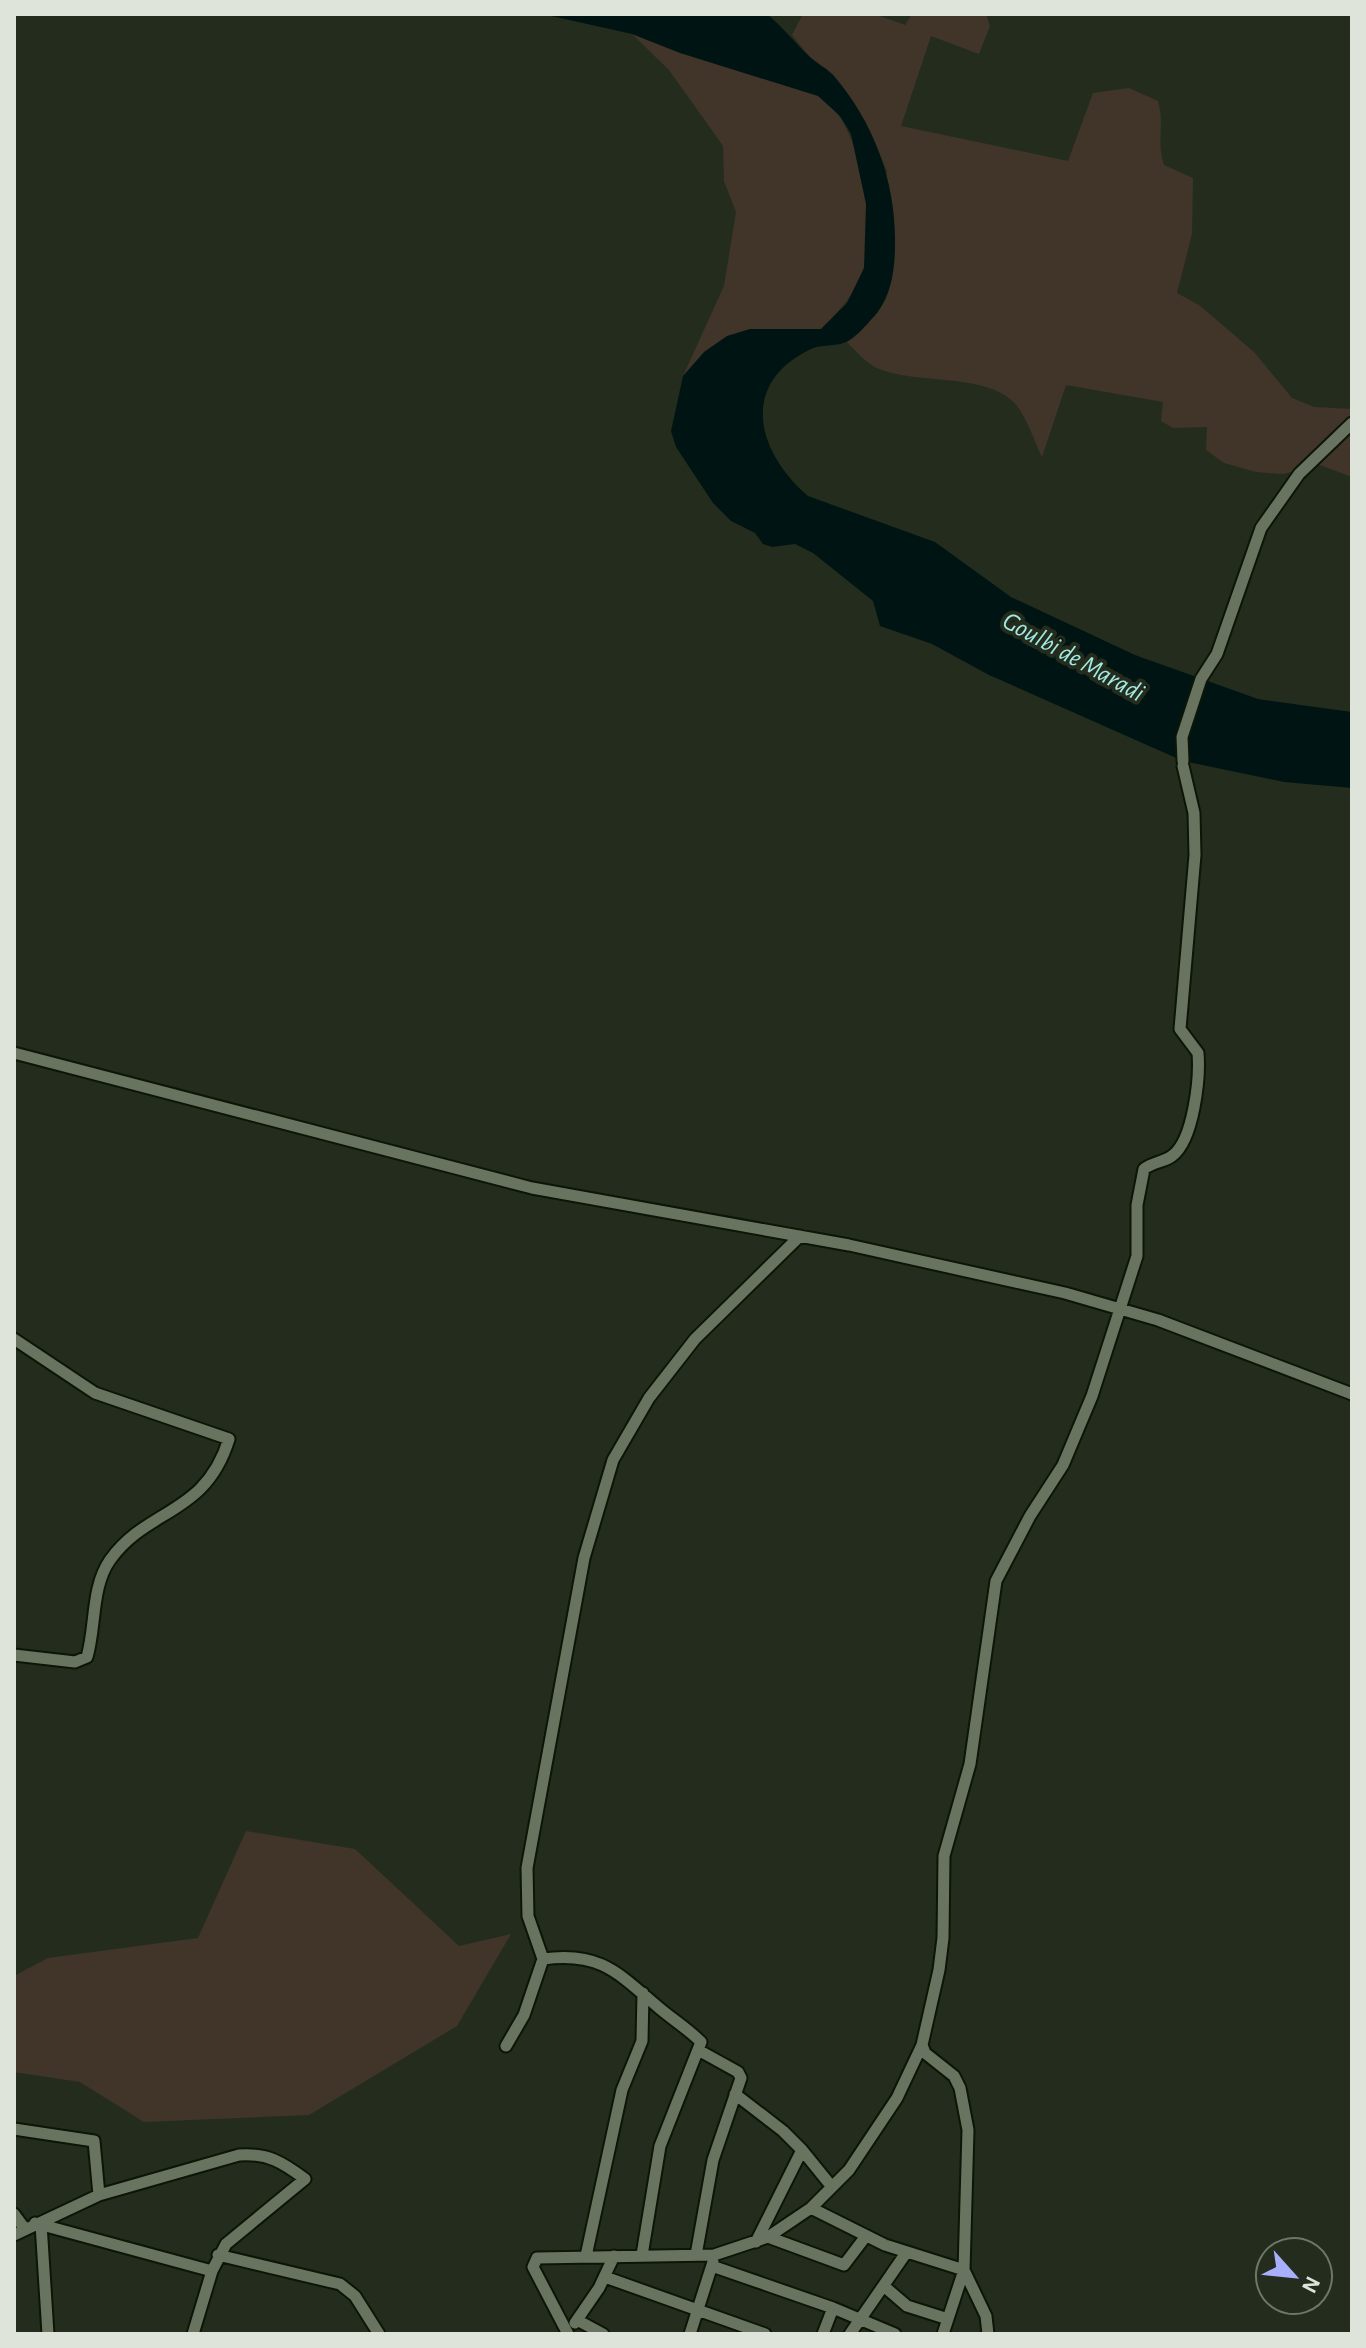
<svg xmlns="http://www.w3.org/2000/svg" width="1366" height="2348" font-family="'Alegreya Sans',sans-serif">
  <rect width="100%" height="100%" fill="#242d1d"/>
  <path fill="#403528" d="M803 14H874L905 25 912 14H986L990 26 979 54 931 36 901 126 1068 161 1093 93 1129 88 1158 101C1165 125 1156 143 1164 165L1193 178 1192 234 1177 293 1199 305 1254 352 1292 398 1314 407 1352 409V477L1320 465 1283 474 1256 472 1224 463 1206 450 1207 427 1173 428 1161 421 1163 402 1066 385 1042 457C1034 441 1028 420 1017 406 990 371 913 386 875 367 865 362 855 350 847 342L878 312 887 171 865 121 832 74 809 56 792 35Z
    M632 34C672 50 712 63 753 75 774 81 799 85 818 95 861 119 878 226 863 270 855 295 839 311 821 329 751 333 735 317 683 376L724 286 736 212 724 181 723 146 669 70Z
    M246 1831 355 1849 459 1946 511 1934 457 2026 309 2115 144 2122 80 2082 14 2072V1976L48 1958 198 1938Z"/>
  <path fill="#001513" d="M542 14H767C783 27 795 43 810 57 817 64 827 68 834 76 874 123 896 182 895 244 895 267 892 294 877 313 870 321 856 338 846 342 836 347 821 344 811 349 738 384 757 452 808 496L935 542 1011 597 1135 655 1258 699 1352 712V788L1284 782 1183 761 989 675 932 644 880 626 873 601 813 553 795 544 772 547 763 544 755 533 731 521 713 503 676 447 671 431 683 376 704 352 727 336 750 329H821L847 303 864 268 866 204 851 134 840 116 818 96 680 53 632 34Z"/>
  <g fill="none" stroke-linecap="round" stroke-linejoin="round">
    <g stroke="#0d1506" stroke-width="15">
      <path id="minor" d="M1183 761 1182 737 1201 679 1217 654 1261 528 1299 474 1352 423
        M14 1053 532 1188 849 1245 1065 1293 1158 1320 1352 1394
        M14 1339 95 1393 229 1439C205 1516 148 1507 110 1560 91 1587 96 1627 87 1657L75 1662 14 1655
        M543 1959C600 1951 618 1973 658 2007 672 2019 688 2029 701 2042L660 2146 642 2255
        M922 2045 925 2053 954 2076 960 2088 968 2130 964 2270 986 2316 988 2334
        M506 2046 524 2015 543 1959 528 1916 527 1868 584 1558 613 1460 649 1398 695 1339 800 1236
        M735 2094 783 2131 802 2150 756 2242
        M14 2129 94 2141 99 2195
        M802 2150 832 2187
        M811 2208 885 2245 964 2270 943 2334
        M14 2214 25 2229
        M35 2223 212 2271
        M41 2224 48 2334
        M14 2235 99 2195 239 2155C268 2153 282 2162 305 2179L226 2244 212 2271 193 2334
        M768 2237 844 2265 866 2236
        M218 2255 340 2284 355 2296 379 2334
        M696 2255 713 2160 741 2078 738 2072 700 2051
        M586 2256 622 2090 642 2041 643 1993
        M712 2266 833 2308 823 2334
        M605 2277 765 2334
        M885 2287 907 2306 948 2319
        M833 2308 895 2334
        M577 2320 599 2288 614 2256
        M575 2323 577 2320 603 2334
        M568 2334 533 2267 537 2258 714 2255 768 2237 811 2208 849 2170 897 2098 922 2045 939 1970 943 1938 944 1856 970 1764 996 1581 1030 1516 1063 1465 1092 1396 1137 1256V1205L1144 1169C1153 1162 1164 1162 1172 1156 1194 1140 1200 1077 1198 1053L1180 1029 1195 855 1194 813 1183 766
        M690 2334 713 2262
        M850 2334 906 2253"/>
    </g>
    <use href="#minor" stroke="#697460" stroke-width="11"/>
  </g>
  <g text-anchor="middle" stroke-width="8" stroke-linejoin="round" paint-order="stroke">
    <g font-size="26" font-style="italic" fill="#a3e9e4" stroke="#242d1d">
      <text transform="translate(1074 656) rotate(29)" y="9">Goulbi de Maradi</text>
    </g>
  </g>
  <rect width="1366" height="2348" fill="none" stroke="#dee4d9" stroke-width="32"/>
  <g transform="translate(1294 2276) rotate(117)"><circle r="38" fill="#242d1d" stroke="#6e7668" stroke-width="2"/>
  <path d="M0-6L14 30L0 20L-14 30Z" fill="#a8b0fc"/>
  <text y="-12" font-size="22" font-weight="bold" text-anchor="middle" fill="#dee4d9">N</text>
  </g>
</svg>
